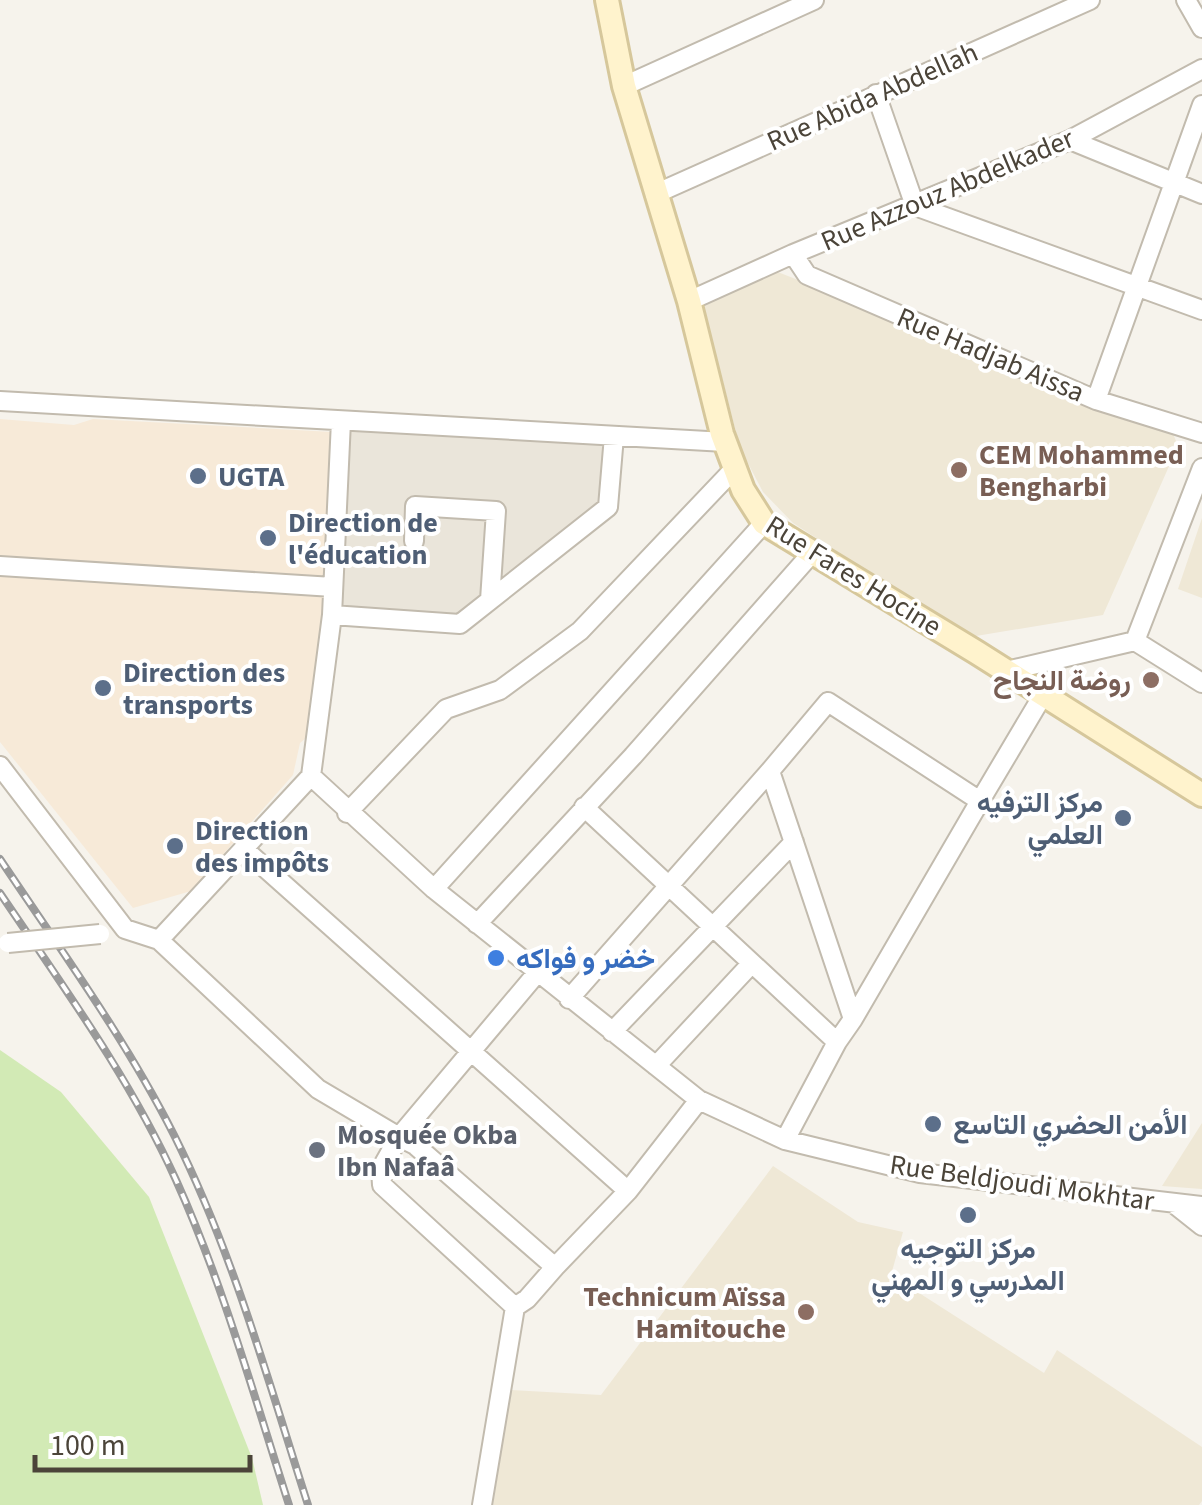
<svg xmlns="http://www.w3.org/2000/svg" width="1202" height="1505" font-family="'Source Sans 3',Vazirmatn,sans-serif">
  <rect width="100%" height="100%" fill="#f6f3ec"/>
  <path fill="#eae5da" d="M341 421 614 436 608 507 460 624 332 615Z"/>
  <path fill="#f7ead8" d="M0 419 74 425 93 419 332 432 319 727 300 743 293 775 191 891 133 908 0 742Z"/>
  <path fill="#efe8d6" d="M765 267 1170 426 1178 446 1103 615 970 637 793 523 763 492 740 448 701 296Z
    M1202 518V598L1178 589Z
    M1202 1123V1189L1162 1186Z
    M773 1166 858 1222 903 1232 891 1275 1044 1373 1057 1350 1202 1447V1501L1199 1505H493L511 1390 601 1395Z"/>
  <path fill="#d2eab5" d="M0 1050 61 1092 149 1197 252 1458 263 1505H0Z"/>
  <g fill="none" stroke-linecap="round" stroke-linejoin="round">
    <g stroke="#c2bbae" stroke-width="22">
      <path id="street" d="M1186 0 1202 28
        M624 86 814 0
        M876 94 915 206 1202 310
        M1070 140 1202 194
        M655 194 1090 0
        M793 254 807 275 1096 400 1202 433
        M689 301 793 254 1070 140 1202 69
        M1096 400 1202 105
        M0 401 725 442
        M341 421 332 615 311 776 434 889 699 1100 785 1140 837 1042 853 1019 770 771 828 702 980 801 1043 695
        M414 541 415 506 496 511 490 600
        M0 566 333 587
        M332 615 460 624 608 507 614 436
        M1135 641 1202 683
        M1006 671 1135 641 1202 468
        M0 766 125 929 159 940 311 776
        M584 807 837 1042
        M347 813 446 709 500 690 580 631 735 468
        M245 850 628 1191
        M434 889 764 523
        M477 924 633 756 812 553
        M159 940 318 1089 399 1137 537 973
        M569 999 770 771
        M853 1019 980 801
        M612 1032 794 842
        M656 1066 752 963
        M785 1140 920 1173 1202 1206
        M1173 1203 1202 1226
        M555 1267 527 1299 515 1307 382 1185 381 1169 399 1137 415 1145 555 1267 628 1191 699 1100
        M482 1505 515 1307"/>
    </g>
    <g stroke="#d6c79b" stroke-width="28">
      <path id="secondary" d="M607 0 624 86 689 301 722 434 743 490 764 523 976 652 1202 795"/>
    </g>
    <use href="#street" stroke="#fff" stroke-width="18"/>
    <use href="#secondary" stroke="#fff3cd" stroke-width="22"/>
    <g stroke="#9a9a9a" stroke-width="8">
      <path id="rail" d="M0 859C60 949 125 1038 174 1135 233 1253 268 1380 308 1505
        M0 893C62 985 130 1078 176 1180 223 1284 254 1396 289 1505"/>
    </g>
    <use href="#rail" stroke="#fff" stroke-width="4" stroke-dasharray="11" stroke-linecap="butt"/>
    <g stroke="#c2bbae" stroke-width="22" stroke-linecap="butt">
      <path id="street-bridge" d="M8 943 100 934"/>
    </g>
    <use href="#street-bridge" stroke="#fff" stroke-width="18"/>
  </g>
  <g fill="#8d6e63" stroke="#fff" stroke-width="4">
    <circle cx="959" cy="470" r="10"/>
    <circle cx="1151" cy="680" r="10"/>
    <circle cx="806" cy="1312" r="10"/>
  </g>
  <g fill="#5c6f8a" stroke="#fff" stroke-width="4">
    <circle cx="198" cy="476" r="10"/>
    <circle cx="268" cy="538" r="10"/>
    <circle cx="103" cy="688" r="10"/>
    <circle cx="1123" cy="818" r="10"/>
    <circle cx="175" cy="846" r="10"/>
    <circle cx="933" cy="1124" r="10"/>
    <circle cx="968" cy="1215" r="10"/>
  </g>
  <circle fill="#3f7fe0" stroke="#fff" stroke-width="4" cx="496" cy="958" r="10"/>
  <circle fill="#6b7280" stroke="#fff" stroke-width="4" cx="317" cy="1150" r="10"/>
  <g text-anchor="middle" stroke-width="8" stroke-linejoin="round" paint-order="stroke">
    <g font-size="28" fill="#4b4439" stroke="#fff">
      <text transform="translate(872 96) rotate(-24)" y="10">Rue Abida Abdellah</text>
      <text transform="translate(947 189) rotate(-23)" y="10">Rue Azzouz Abdelkader</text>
      <text transform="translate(991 354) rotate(23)" y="10">Rue Hadjab Aissa</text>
      <text transform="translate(854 575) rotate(32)" y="10">Rue Fares Hocine</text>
      <text transform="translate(1022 1182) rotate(8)" y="10">Rue Beldjoudi Mokhtar</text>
    </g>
    <g font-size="28" font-weight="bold" fill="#785e54" stroke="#fff" text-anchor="end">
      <text x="979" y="464" text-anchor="start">CEM Mohammed<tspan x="979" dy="32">Bengharbi</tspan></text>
      <text x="1131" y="690">روضة النجاح</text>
      <text x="786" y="1306">Technicum Aïssa<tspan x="786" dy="32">Hamitouche</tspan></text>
    </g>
    <g font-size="28" font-weight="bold" fill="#4e5e75" stroke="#fff" text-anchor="start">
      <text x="218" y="486">UGTA</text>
      <text x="288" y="532">Direction de<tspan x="288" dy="32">l'éducation</tspan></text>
      <text x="123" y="682">Direction des<tspan x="123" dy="32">transports</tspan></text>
      <text x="1103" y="812" text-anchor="end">مركز الترفيه<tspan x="1103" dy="32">العلمي</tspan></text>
      <text x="195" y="840">Direction<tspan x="195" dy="32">des impôts</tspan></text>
      <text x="953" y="1134">الأمن الحضري التاسع</text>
      <text x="968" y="1258" text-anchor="middle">مركز التوجيه<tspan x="968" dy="32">المدرسي و المهني</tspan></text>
    </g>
    <g font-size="28" font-weight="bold" fill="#366cbe" stroke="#fff" text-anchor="start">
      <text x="516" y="968">خضر و فواكه</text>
    </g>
    <g font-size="28" font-weight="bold" fill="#5b616d" stroke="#fff" text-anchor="start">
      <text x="337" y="1144">Mosquée Okba<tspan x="337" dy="32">Ibn Nafaâ</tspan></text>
    </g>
  </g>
  <path d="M35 1455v15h215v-15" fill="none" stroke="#4b4439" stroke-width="5"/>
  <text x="50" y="1455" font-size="30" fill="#4b4439" stroke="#ffffff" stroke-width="8" paint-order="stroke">100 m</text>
</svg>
